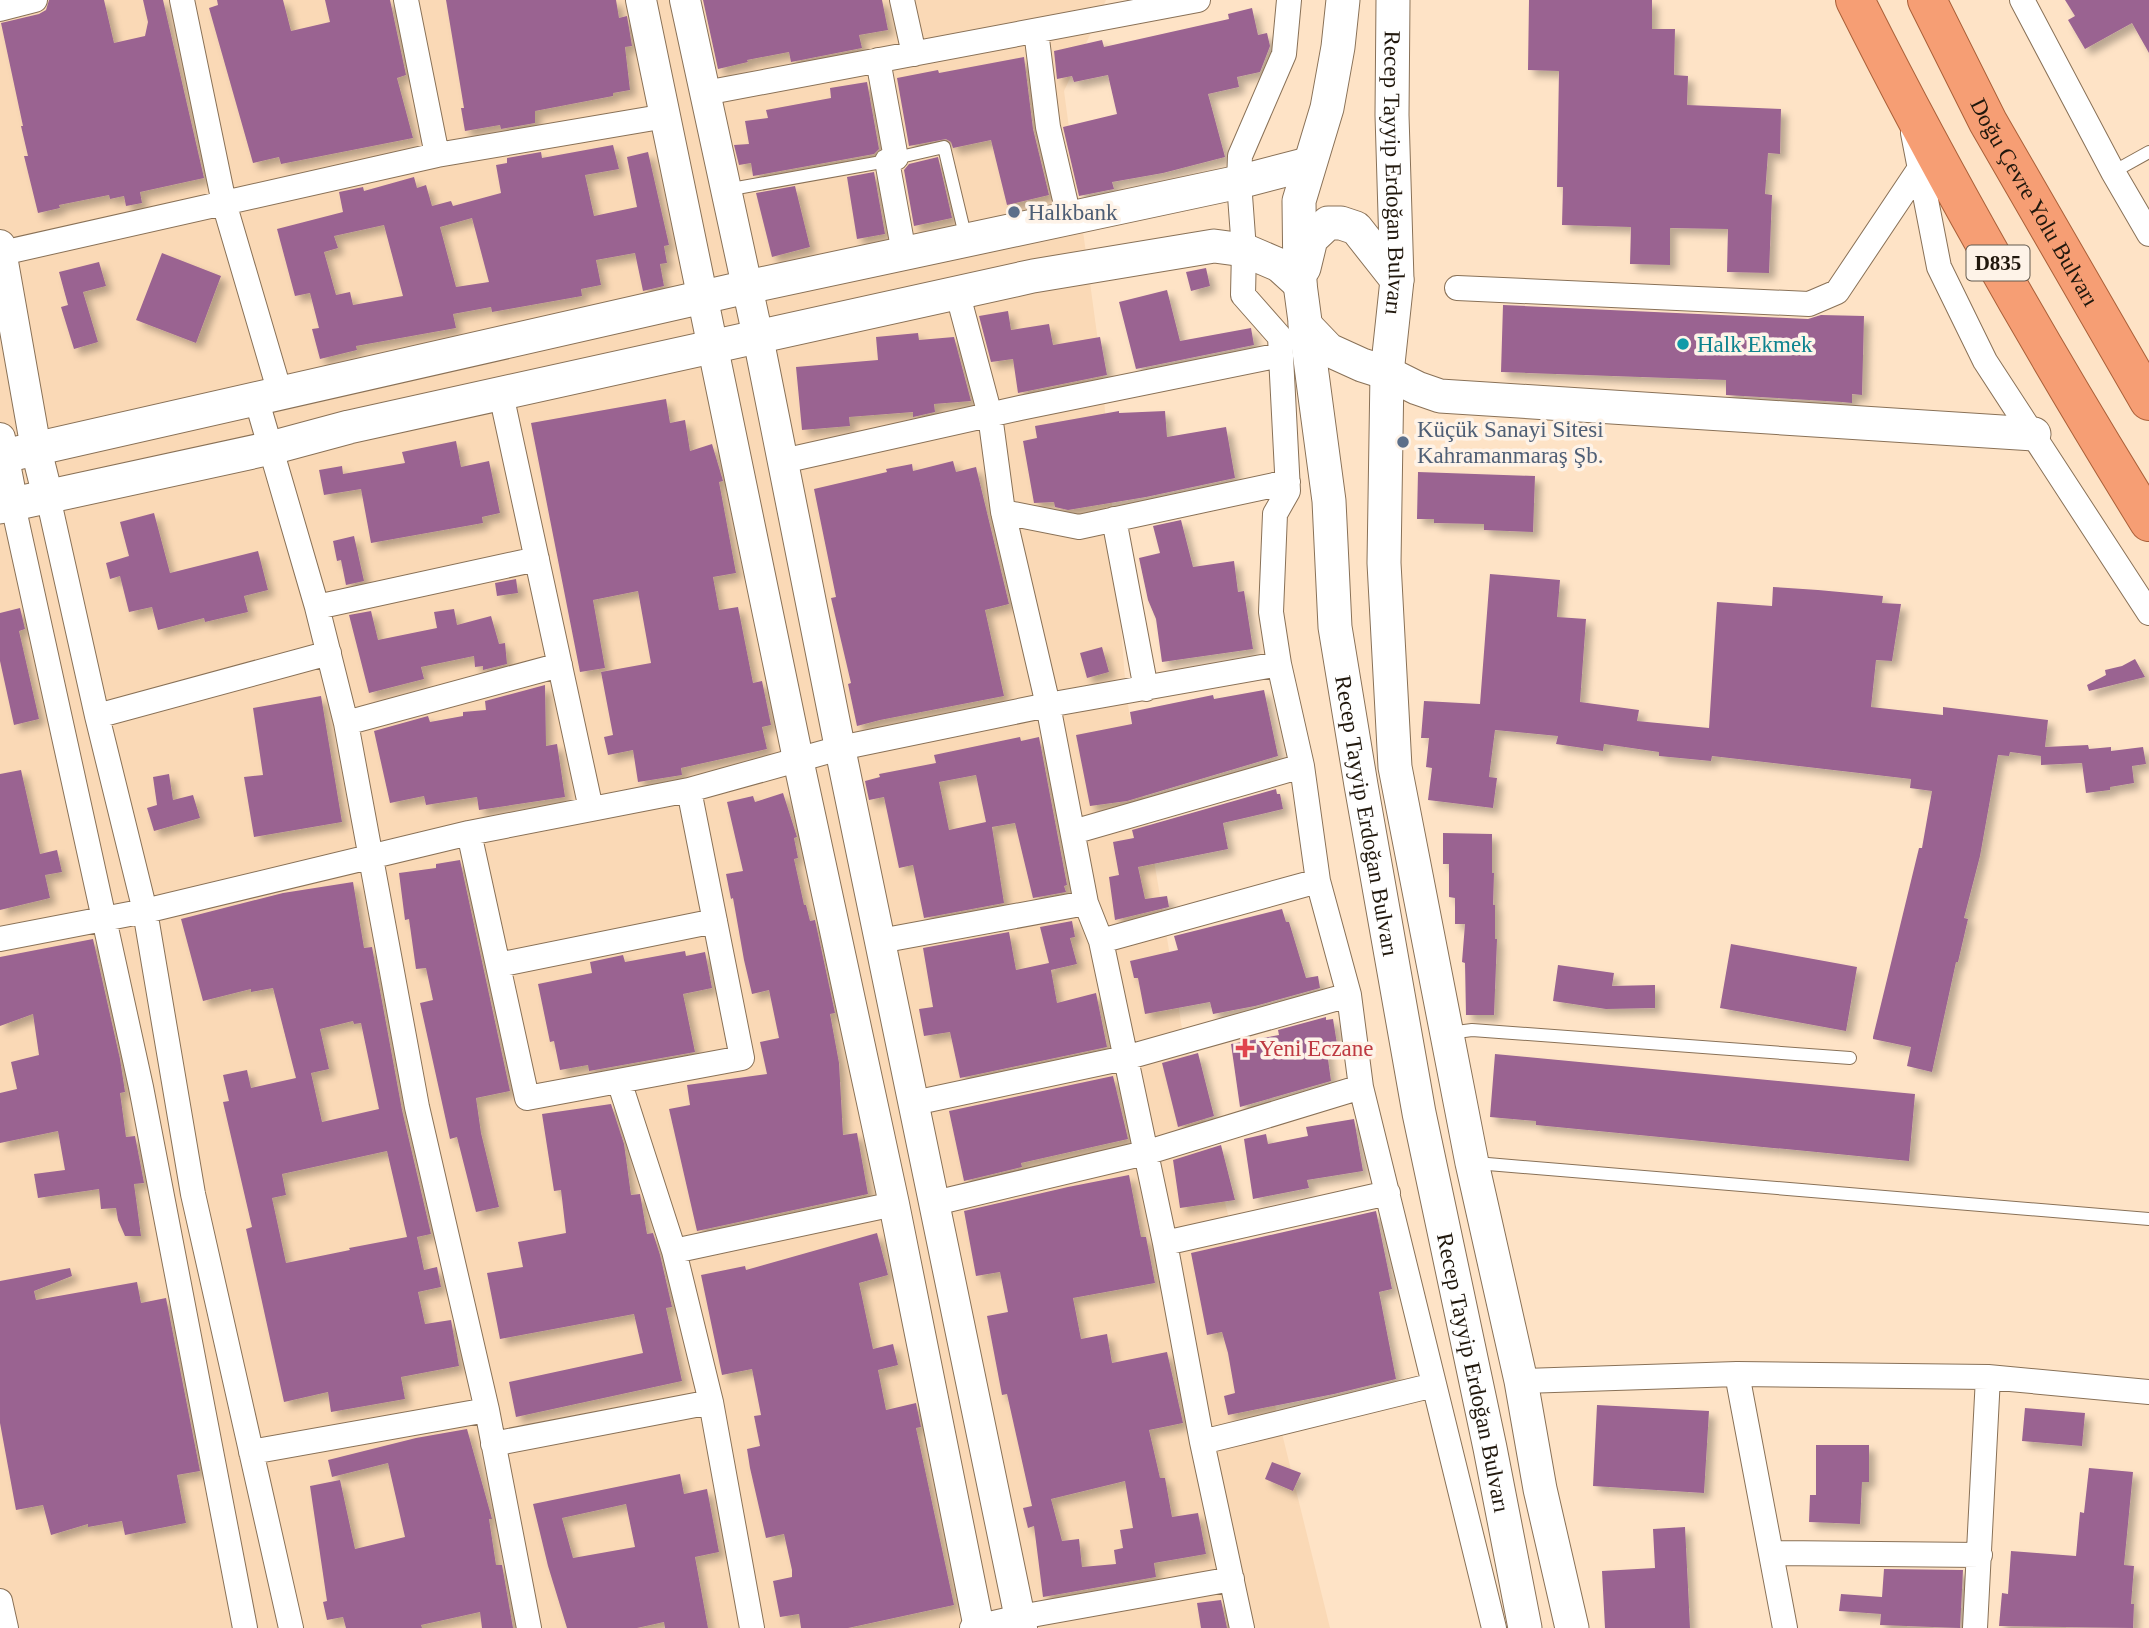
<svg xmlns="http://www.w3.org/2000/svg" width="2149" height="1628" font-family="Georgia,serif">
  <defs>
    <filter id="shadow"><feDropShadow dx="6" dy="6" stdDeviation="3.5" flood-color="#0004"/></filter>
  </defs>
  <rect width="100%" height="100%" fill="#fee3c6"/>
  <path fill="#fad9b6" d="M0 0H1106L1064 91 1102 371 1126 693 1182 1028 1330 1628H0Z"/>
  <path fill="#9a6391" fill-rule="evenodd" filter="url(#shadow)" d="M49 0H104L114 43 145 36 148 22 143 0H163L204 178 140 192 142 203 126 206 124 196 110 199 109 195 59 205 60 208 38 213 24 156H28L21 126H23L1 23 39 14 46 10Z
    M217 0H283L291 31 330 22 325 0H390L406 75 397 78 413 138 281 164 279 157 253 163 209 8 218 5Z
    M446 0H616L619 18 627 16 632 46 625 47 630 90 613 93V96L535 111V123L501 129 500 125 465 131 461 108H464Z
    M703 0H882L888 30 859 35 862 48 791 62 789 52 747 60 748 62 718 69Z
    M1529 0H1652V29H1675L1674 75 1688 76 1687 105 1781 109 1780 154 1768 153 1765 194 1772 195 1769 273 1727 272 1728 229 1670 228V265L1630 264 1631 227 1562 225 1563 187H1557L1559 71 1528 70Z
    M2065 0H2149V53L2132 23 2085 49 2068 20 2075 16Z
    M1252 8 1258 35 1267 33 1270 46 1260 72 1237 77 1239 87 1208 94 1225 157 1163 173 1112 182 1114 189 1079 196 1063 127 1117 114 1108 75 1074 82 1072 76 1057 79 1054 51 1102 40 1104 47 1229 19 1228 14Z
    M1024 57 1033 129 1049 195 1007 205 991 140 953 148 951 142 946 139 909 146 897 78 938 70 939 73Z
    M867 82 879 149 874 154 753 176 751 163 739 165 734 145 749 144 745 121 768 118 766 110 831 98 830 88Z
    M613 145 619 169 585 175 594 216 637 207 627 157 648 152 669 245 664 246 667 263 660 264 664 286 643 291 635 253 596 260 601 285 581 289 582 296 492 312 491 307 453 314 456 328 356 346 357 350 320 359 312 329 319 328 310 293 295 296 277 229 343 212 339 192 363 187 364 191 414 177 417 188 426 185 432 206 451 201 453 206 501 193 496 165 507 163V158L541 152 542 158ZM472 218 489 282 456 287 440 227ZM384 225 403 296 353 305 350 292 336 295 324 252 338 248 334 236Z
    M938 157 952 218 914 226 904 170 909 164Z
    M874 172 885 234 857 239 847 177Z
    M795 186 810 247 772 257 756 193Z
    M162 253 221 276 196 343 136 320Z
    M99 262 106 286 83 292 98 342 74 349 61 307 68 305 59 272Z
    M1206 268 1210 286 1191 291 1186 272Z
    M1167 290 1180 341 1251 328 1254 345 1136 369 1119 302Z
    M1503 305 1808 319 1821 315 1864 316 1862 395 1852 394V403L1842 402 1726 395V380L1501 372Z
    M1008 311 1011 330 1049 324 1053 345 1100 337 1107 375 1018 393 1013 359 991 362 979 316Z
    M918 333 919 340 954 337 971 401 934 404 935 412 913 417V412L849 417 850 426 802 430 796 367 878 360 876 337Z
    M666 399 670 423 685 420 690 451 712 444 723 481 719 482 736 573 713 577 719 610 738 607 753 683 762 681 771 725 762 727 767 749 681 768 682 775 638 782 633 750 608 755 604 737 613 735 601 672 651 663 638 591 593 600 605 668 580 672 531 423Z
    M1119 411V413L1165 411 1167 437 1226 427 1235 478 1146 497 1068 510 1055 507 1054 502 1034 503 1023 441 1037 438 1035 426Z
    M456 441 461 467 489 461 500 513 482 517 483 523 371 543 361 489 324 495 319 470 342 466 343 474 405 463 402 452Z
    M953 461 956 472 976 467 1009 604 985 610 1004 696 880 720 857 726 848 684 851 683 831 598 836 597 814 489 887 472 886 469 912 464 913 471Z
    M1418 472 1535 476 1533 532 1484 530V524L1434 523V519H1417Z
    M154 513 170 573 258 551 268 590 244 596 248 612 205 622 204 618 158 630 152 607 129 612 120 576 110 579 106 563 129 556 120 522Z
    M1181 520 1193 567 1234 561 1238 592 1244 591 1253 649 1162 662 1156 619 1148 600 1139 558 1160 553 1153 526Z
    M354 536 364 581 346 585 341 560 337 561 333 541Z
    M1490 574 1560 580 1557 617 1586 619 1580 702 1639 710 1637 721 1709 728 1717 602 1772 606 1773 587 1818 590 1883 596 1882 603 1901 604 1892 661 1876 660 1871 707 1943 715V707L2048 720 2045 747 2088 745 2089 749 2111 747V751L2143 747 2146 764 2132 766 2134 783 2110 787V790L2086 793 2082 763 2041 765V756L2010 752 2009 756 1998 755 1980 856 1964 918 1968 919 1958 962H1956L1932 1072 1907 1066 1911 1047 1873 1039V1037L1919 848H1922L1932 791 1910 788 1911 779 1712 756 1711 761 1659 756V752L1604 744 1603 751 1556 744 1558 736 1495 730 1489 777 1497 778 1493 808 1428 800 1432 768 1426 767 1429 738H1421L1424 701 1480 704Z
    M516 579 518 593 497 596 495 583Z
    M20 608 25 629 19 631 39 719 14 725 0 661V613Z
    M454 609 457 625 491 616 499 644 505 643 507 664 483 670V666L475 667 474 656 421 667 424 679 369 693 349 615 371 611 378 640 437 628 434 612Z
    M1102 647 1109 672 1087 678 1080 653Z
    M2135 659 2145 677 2089 691 2087 685 2106 675 2105 670 2122 666Z
    M545 685 546 746 557 744 565 797 479 810 477 797 426 805 424 796 390 803 374 731 428 716 430 722 463 716V712L486 710 485 701Z
    M1264 690 1278 756 1127 801 1090 806 1076 735 1132 724 1130 712 1213 695 1214 699Z
    M321 696 342 822 254 837 244 777 263 775 253 708Z
    M1020 737 1021 741 1039 737 1067 885 1064 886 1066 892 1033 898 1015 823 992 827 1004 903 924 918 913 865 899 868 884 797 869 800 865 781 880 777 879 774 936 763 934 755ZM976 775 986 822 949 830 939 782Z
    M21 770 40 854 57 850 62 872 45 875 50 898 0 910V774Z
    M169 774 173 800 193 795 200 818 154 831 147 808 157 805 153 777Z
    M1276 789 1277 794H1280L1283 809 1223 823 1228 849 1138 867 1145 899 1167 896 1169 907 1115 920 1109 877 1119 875 1113 842 1134 838 1132 830Z
    M783 793 797 837 794 838 798 858 794 859 804 905H806L810 921 815 920 835 1013 830 1014 839 1063 843 1135 857 1133 868 1194 697 1231 669 1109 690 1105 687 1085 767 1074 760 1042 779 1038 769 990 752 994 744 960 733 898 731 899 726 874 743 871 727 802 753 796 755 802Z
    M1443 833 1492 834V873H1494L1493 905H1495V939H1497L1494 1015H1466L1465 963 1462 962 1465 924H1455V898L1449 897V864H1443Z
    M460 860 510 1091 476 1098 481 1133 499 1207 476 1212 457 1137 450 1139 420 1003 433 1000 426 968 416 969 409 919 405 920 399 873 436 868V864Z
    M353 882 364 948 372 947 402 1110 431 1234 417 1237 424 1270 437 1267 441 1287 418 1292 425 1324 451 1320 459 1366 401 1377 405 1399 331 1412 328 1392 284 1402 246 1229 252 1227 223 1102 229 1101 223 1075 247 1070 251 1088 296 1078 273 988 251 992V989L203 1001 181 919 283 893ZM353 1021 354 1024 361 1023 379 1109 322 1122 311 1073 329 1069 320 1029ZM387 1151 407 1237 349 1248 350 1250 286 1263 272 1198 286 1195 282 1174Z
    M1282 909 1286 922H1289L1306 978 1318 976 1320 988 1255 1006 1213 1014 1210 1002 1145 1014 1138 978H1134L1130 961 1178 950 1174 936Z
    M1072 921 1075 937 1070 938 1077 964 1051 970 1057 1003 1096 993 1107 1047 960 1078 950 1032 924 1036 919 1009 933 1007 923 948 1009 932 1016 970 1049 963 1040 927Z
    M93 939 120 1059 125 1092 120 1093 126 1137 135 1136 144 1183 134 1184 141 1236H125L118 1220 116 1208 101 1209 99 1189 38 1198 34 1174 65 1170 58 1131 0 1143V1093L17 1089 11 1062 39 1055 33 1014 0 1026V957Z
    M1731 944 1857 967 1846 1031 1720 1008Z
    M685 951 686 956 705 952 712 988 683 994 695 1052 589 1071 588 1065 560 1070 554 1041 550 1042 538 984 592 973 590 962 623 955 625 962Z
    M1558 965 1614 973 1612 986 1655 985V1008L1606 1009 1553 1001Z
    M1326 1017V1020L1333 1019 1337 1044 1326 1045 1331 1081 1240 1107 1231 1044 1279 1035 1278 1030Z
    M1198 1053 1214 1116 1178 1127 1162 1063Z
    M1495 1054 1915 1094 1909 1161 1536 1125V1121L1490 1117Z
    M1113 1076 1128 1139 1021 1163 1022 1167 964 1181 949 1111Z
    M611 1104 624 1144 631 1195 640 1194 647 1234 653 1233 660 1255 672 1307 666 1308 682 1381 516 1417 509 1382 643 1353 634 1314 500 1339 487 1273 523 1267 518 1242 566 1233 561 1190 554 1191 542 1114Z
    M1354 1119 1363 1171 1307 1180 1309 1188 1253 1199 1244 1139 1266 1134 1268 1144 1308 1136 1306 1127Z
    M1221 1145 1235 1200 1180 1208 1173 1160Z
    M1129 1175 1141 1237H1146L1155 1283 1073 1298 1081 1339 1107 1334 1112 1363 1167 1352 1183 1423 1149 1430 1160 1478H1165L1172 1517 1198 1513 1206 1554 1154 1563 1156 1577 1043 1597 1034 1526 1028 1528 1023 1508 1032 1506 1007 1394 1002 1395 987 1316 1008 1312 1000 1272 976 1276 964 1211 1068 1187ZM1125 1481 1133 1528 1120 1530 1123 1548 1114 1550 1116 1564 1082 1567 1079 1539 1062 1541 1051 1499Z
    M1376 1211 1392 1289 1379 1292 1396 1379 1334 1394 1228 1415 1224 1396 1235 1393 1228 1353 1222 1332 1207 1335 1191 1253Z
    M877 1233 888 1275 859 1283 873 1349 893 1344 898 1365 878 1370 886 1410 916 1403 921 1427 916 1428 954 1605 848 1628H801L799 1614 780 1617 773 1581 792 1577V1570L784 1534 766 1538 750 1468 747 1449 760 1446 754 1416 761 1415 752 1369 722 1375 701 1275 745 1266 746 1270Z
    M70 1268 72 1276 34 1291 36 1300 137 1282 141 1303 166 1298 200 1471 177 1475 186 1523 125 1535 122 1521 88 1527V1524L51 1535 43 1505 16 1510 0 1423V1281Z
    M1597 1405 1709 1411 1704 1493 1593 1486Z
    M2025 1408 2085 1413 2082 1446 2022 1441Z
    M467 1429 492 1519H489L496 1565H502L513 1628H482L480 1612 421 1625 422 1628H346L343 1617 327 1620 323 1602 327 1601 310 1486 340 1480 355 1549 405 1537 388 1463 332 1477 328 1460 416 1438Z
    M1816 1445H1869V1482H1862L1860 1524 1809 1522 1810 1495H1816Z
    M1272 1462 1301 1473 1293 1491 1265 1479Z
    M2089 1468 2133 1472 2124 1565 2134 1566 2131 1604H2134L2133 1628 1999 1626 2002 1593 2008 1594 2011 1551 2076 1556 2080 1512 2084 1513Z
    M680 1474 684 1494 707 1489 719 1552 695 1557 708 1628H665L664 1622 637 1628H567L548 1566 533 1504ZM626 1504 635 1547 573 1558 562 1518Z
    M1685 1527 1690 1628H1605L1602 1571 1655 1568 1653 1529Z
    M1884 1569 1963 1570 1960 1628 1880 1625 1881 1614 1839 1611 1841 1594 1882 1597Z
    M1221 1600 1227 1628H1201L1197 1603Z"/>
  <g fill="none" stroke-linecap="round" stroke-linejoin="round">
    <g stroke="#897157" stroke-width="14">
      <path id="service" d="M896 158 944 147 966 239
        M2113 172 2149 152
        M726 190 887 161
        M1449 1033 1472 1030 1850 1058
        M1476 1163 2149 1219"/>
    </g>
    <g stroke="#897157" stroke-width="26">
      <path id="minor" d="M182 0 224 203 280 393
        M406 0 437 155
        M902 0 914 54
        M1289 0 1284 54 1240 156 1239 182 1244 250 1243 295 1280 337 1288 491 1275 514 1271 612 1279 664 1302 766 1318 881 1349 995 1361 1087 1494 1628
        M2022 0 2113 172 2149 234
        M0 9 35 0
        M1036 31 1048 127 1069 217
        M878 60 896 158 887 161 904 253
        M705 93 1198 0
        M1913 133 1939 267 1985 361 2149 613
        M2 253 437 155 666 116
        M1457 288 1809 304 1837 292 1920 168
        M958 295 990 415 1003 512 1048 705 1086 903 1101 941 1165 1243 1202 1442 1242 1628
        M501 394 591 809
        M256 398 317 607 346 723 417 1107 487 1410 529 1628
        M783 461 1020 408 1281 355
        M48 497 97 716 145 911 193 1194 291 1628
        M13 505 141 1087 245 1628
        M1003 512 1079 527 1288 482
        M1114 519 1146 689
        M317 607 537 559
        M97 716 329 653
        M346 723 560 665
        M1073 832 1302 766
        M469 833 527 1098 742 1058 689 790
        M0 939 145 911 469 833 689 790 840 748 1048 705 1279 664
        M880 941 1086 903
        M1101 941 1318 881
        M498 965 715 921
        M619 1081 674 1251 711 1402 752 1628
        M914 1103 1125 1058 1349 995
        M935 1203 1145 1153 1361 1087
        M1165 1243 1388 1193
        M674 1251 894 1204
        M1737 1374 1785 1628
        M1521 1381 1737 1374 1988 1377 2149 1392
        M1202 1442 1434 1385
        M493 1444 711 1402
        M251 1452 487 1410
        M1771 1553 1980 1555
        M0 1601 6 1628
        M972 1628 1020 1617 1232 1579
        M1975 1628 1988 1377"/>
    </g>
    <g stroke="#897157" stroke-width="32">
      <path id="tertiary" d="M641 0 798 759 894 1204 979 1628
        M685 0 758 337 840 748 1022 1628
        M0 245 36 449 48 497
        M0 438 13 505"/>
    </g>
    <g stroke="#897157" stroke-width="35">
      <g id="secondary">
        <path id="s1" d="M1343 0 1338 47 1327 108 1299 201 1300 284 1329 501 1335 627 1361 785 1419 1113 1490 1448 1525 1628"/>
        <path id="s2" d="M1393 0 1392 115 1397 280 1387 373 1384 563 1395 767 1472 1163 1521 1381 1540 1489 1572 1628"/>
        <path d="M1304 268 1311 239 1328 223H1341L1356 228 1397 280"/>
        <path d="M1305 325 1329 350 1362 365 1387 373 1417 388 1440 396 2034 434"/>
        <path d="M0 457 747 287 1239 182 1308 164"/>
        <path d="M0 507 271 448 349 427 1033 276 1214 246 1244 250 1279 265 1300 284"/>
      </g>
    </g>
    <g stroke="#aa6039" stroke-width="40">
      <g id="trunk">
        <path d="M1855 0C1944 178 2044 352 2149 522"/>
        <path id="s3" d="M1927 0 1988 122 2149 401"/>
      </g>
    </g>
    <use href="#service" stroke="#fff" stroke-width="12"/>
    <use href="#minor" stroke="#fff" stroke-width="24"/>
    <use href="#tertiary" stroke="#fff" stroke-width="30"/>
    <use href="#secondary" stroke="#fff" stroke-width="33"/>
    <use href="#trunk" stroke="#f69e74" stroke-width="38"/>
  </g>
  <g fill="#5c6f8a" stroke="#fef3e8" stroke-width="2.5">
    <circle cx="1014" cy="212" r="7"/>
    <circle cx="1403" cy="442" r="7"/>
  </g>
  <circle fill="#0f9aa8" stroke="#fef3e8" stroke-width="2.5" cx="1683" cy="344" r="7"/>
  <path fill="#e0444e" stroke="#fef3e8" stroke-width="2.5" d="M1241.5 1037.5h7v7h7v7h-7v7h-7v-7h-7v-7h7z"/>
  <g text-anchor="middle" stroke-width="7" stroke-linejoin="round" paint-order="stroke">
    <rect fill="#fef3e8" stroke="#635a4f" stroke-width="2" x="1966.5" y="245.5" width="63" height="35" rx="5"/>
    <g font-size="21" font-weight="bold" fill="#21180d">
      <text x="1998" y="270">D835</text>
    </g>
    <g font-size="23" fill="#21180d" stroke="#fef3e8">
      <text dy="8" stroke="none"><textPath href="#s2" startOffset="173">Recep Tayyip Erdoğan Bulvarı</textPath></text>
      <text dy="8" stroke="none"><textPath href="#s3" startOffset="229">Doğu Çevre Yolu Bulvarı</textPath></text>
      <text dy="8" stroke="none"><textPath href="#s1" startOffset="826">Recep Tayyip Erdoğan Bulvarı</textPath></text>
      <text dy="8" stroke="none"><textPath href="#s1" startOffset="1393">Recep Tayyip Erdoğan Bulvarı</textPath></text>
    </g>
    <g font-size="23" fill="#4e5e75" stroke="#fef3e8" text-anchor="start">
      <text x="1028" y="220">Halkbank</text>
      <text x="1417" y="437">Küçük Sanayi Sitesi<tspan x="1417" dy="26">Kahramanmaraş Şb.</tspan></text>
    </g>
    <g font-size="23" fill="#0d838f" stroke="#fef3e8" text-anchor="start">
      <text x="1697" y="352">Halk Ekmek</text>
    </g>
    <g font-size="23" fill="#be3a42" stroke="#fef3e8" text-anchor="start">
      <text x="1259" y="1056">Yeni Eczane</text>
    </g>
  </g>
</svg>
